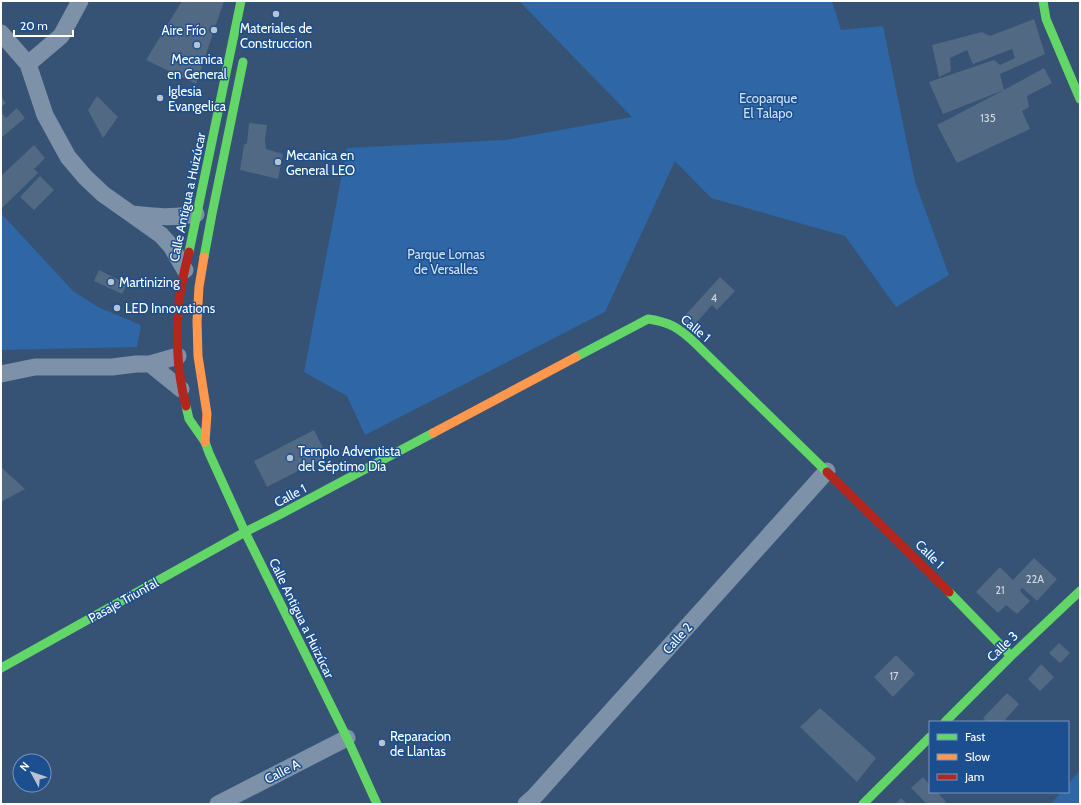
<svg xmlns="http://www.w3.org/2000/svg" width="1081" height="805" font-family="Cabin,sans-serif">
  <rect width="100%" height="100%" fill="#365274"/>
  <path fill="#2f66a5" d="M519 1H832L841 30 883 26 915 182 949 275 896 307 845 236 711 198 675 161 605 312 365 435 347 396 304 372 347 148 505 140 632 117Z
    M1 213 73 291 98 307 141 325 137 347 1 350Z
    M1080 770V804H1051L1061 792H1068V784Z"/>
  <path fill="#526984" d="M182 1H224L196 84 146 60Z
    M1034 19 1045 54 1000 74 1004 90 1044 68 1052 83 1027 96 1029 107 1022 111 1030 129 957 163 937 125 1004 90 943 114 929 82 994 60 1000 65 1015 58 1012 49 973 64 967 50 950 58 951 71 939 77 932 45 982 32 990 36Z
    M97 96 118 117 103 138 88 110Z
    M1 97 6 103 1 107Z
    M17 108 25 118 1 138V112L6 118Z
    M249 123 267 125 265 139 266 149 283 154 278 179 240 170 244 145 247 143Z
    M34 145 45 158 34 169 38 173 2 208 1 206V176Z
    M40 176 54 190 34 210 20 197Z
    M99 270 127 284 122 294 94 281Z
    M720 277 735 291 717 310 712 305 691 329 681 320Z
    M314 430 327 456 267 487 254 461Z
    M1 467 25 489 1 502Z
    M1034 558 1057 579 1037 601 1019 585 1022 588 1020 591 1030 601 1017 614 1006 605 998 613 976 592 1000 567 1013 580Z
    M1059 643 1070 653 1060 663 1049 653Z
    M896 655 915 674 893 697 874 677Z
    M1041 664 1054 677 1040 691 1028 679Z
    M1007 693 1019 704 1003 722H987L983 718Z
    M820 708 876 758 857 782 800 727Z
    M923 777 930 785V792H937L947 803 946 804H927L911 788Z
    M901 798 907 804H895Z"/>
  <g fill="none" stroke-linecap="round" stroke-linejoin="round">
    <path stroke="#7d92a8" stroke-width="17" d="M1 33 28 64 45 115 68 157 85 177 103 194 161 235 171 246 185 270
      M28 64 61 36 80 1
      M132 214C156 217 172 218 196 214
      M150 364 181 389
      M1 374 35 367H112L136 364H150L178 356
      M218 804 347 738
      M526 804 534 797 827 471"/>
    <path stroke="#63d668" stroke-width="9" d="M1043 1 1046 19 1080 99
      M189 252 241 1
      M204 257 212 214 243 62
      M576 357 648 319C670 322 679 328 695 343L827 472
      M186 406 189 419 205 442 209 453 245 532 347 738 377 804
      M949 592 1011 656
      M1 668 245 532 279 515 433 433
      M945 722 1011 656 1080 591
      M863 804 930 737"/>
    <path stroke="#ff974d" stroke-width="9" d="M204 257 199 287 197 321 198 356 207 414 205 442
      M433 433 576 357"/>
    <path stroke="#b3261e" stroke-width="9" d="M186 406C176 369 175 325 181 288 183 276 186 264 189 252
      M827 472 949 592"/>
  </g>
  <g fill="#b9c2ce" stroke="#1b4f8f" stroke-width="1.5">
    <circle cx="276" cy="14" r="4"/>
    <circle cx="214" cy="30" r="4"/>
    <circle cx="197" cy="45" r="4"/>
    <circle cx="160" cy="98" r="4"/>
    <circle cx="278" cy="162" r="4"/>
    <circle cx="111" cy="282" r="4"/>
    <circle cx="117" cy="308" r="4"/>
    <circle cx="290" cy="458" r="4"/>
    <circle cx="382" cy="743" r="4"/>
  </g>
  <g text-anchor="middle" stroke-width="3" stroke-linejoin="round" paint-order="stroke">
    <g font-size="11" fill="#d4dae0">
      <text x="988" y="122">135</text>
      <text x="714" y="302">4</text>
      <text x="1035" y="583">22A</text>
      <text x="1000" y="594">21</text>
      <text x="894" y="680">17</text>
    </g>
    <g font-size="13" fill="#fff" stroke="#1b4f8f" text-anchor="start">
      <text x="276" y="33" text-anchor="middle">Materiales de<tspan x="276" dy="15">Construccion</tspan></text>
      <text x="206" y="35" text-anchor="end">Aire Frío</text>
      <text x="197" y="64" text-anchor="middle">Mecanica<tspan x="197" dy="15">en General</tspan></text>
      <text x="168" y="96">Iglesia<tspan x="168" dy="15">Evangelica</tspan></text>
      <text x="286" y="160">Mecanica en<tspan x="286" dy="15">General LEO</tspan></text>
      <text x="119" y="287">Martinizing</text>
      <text x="125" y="313">LED Innovations</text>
      <text x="298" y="456">Templo Adventista<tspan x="298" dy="15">del Séptimo Día</tspan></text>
      <text x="390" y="741">Reparacion<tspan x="390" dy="15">de Llantas</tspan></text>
    </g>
    <g font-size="13" fill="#cfe3fa" stroke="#1b4f8f">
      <text x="768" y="103">Ecoparque<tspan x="768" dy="15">El Talapo</tspan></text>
      <text x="446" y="259">Parque Lomas<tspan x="446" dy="15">de Versalles</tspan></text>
    </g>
    <g font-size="13" fill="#fff" stroke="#1b4f8f">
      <text transform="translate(187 197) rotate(-78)" y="5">Calle Antigua a Huizúcar</text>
      <text transform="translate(696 328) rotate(40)" y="5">Calle 1</text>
      <text transform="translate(290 495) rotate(-28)" y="5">Calle 1</text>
      <text transform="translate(930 554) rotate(45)" y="5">Calle 1</text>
      <text transform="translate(123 600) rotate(-29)" y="5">Pasaje Triunfal</text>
      <text transform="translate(302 618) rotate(64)" y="5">Calle Antigua a Huizúcar</text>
      <text transform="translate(677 638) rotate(-48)" y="5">Calle 2</text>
      <text transform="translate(1002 646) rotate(-44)" y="5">Calle 3</text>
      <text transform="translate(282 771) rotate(-27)" y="5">Calle A</text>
    </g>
  </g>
  <rect width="1081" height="805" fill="none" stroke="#ffffff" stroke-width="4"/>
  <rect x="929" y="721" width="140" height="72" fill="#1b4f8f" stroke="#7695bc"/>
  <rect x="937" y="734" width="20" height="6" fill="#63d668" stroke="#7695bc"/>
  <text x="965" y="741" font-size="12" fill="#ffffff">Fast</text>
  <rect x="937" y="754" width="20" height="6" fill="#ff974d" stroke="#7695bc"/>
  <text x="965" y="761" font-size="12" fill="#ffffff">Slow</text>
  <rect x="937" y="774" width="20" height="6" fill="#b3261e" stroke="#7695bc"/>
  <text x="965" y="781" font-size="12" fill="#ffffff">Jam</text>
  <g transform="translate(32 773) rotate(310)"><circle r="19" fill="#1b4f8f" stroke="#7695bc"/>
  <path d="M0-3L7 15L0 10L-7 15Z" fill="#b9c2ce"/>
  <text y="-6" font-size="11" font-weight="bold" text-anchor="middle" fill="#ffffff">N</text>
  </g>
  <path d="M14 30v6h59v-6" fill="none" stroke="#ffffff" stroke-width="2"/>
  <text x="20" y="30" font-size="12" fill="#ffffff" stroke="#1b4f8f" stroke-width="3" paint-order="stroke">20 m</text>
</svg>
